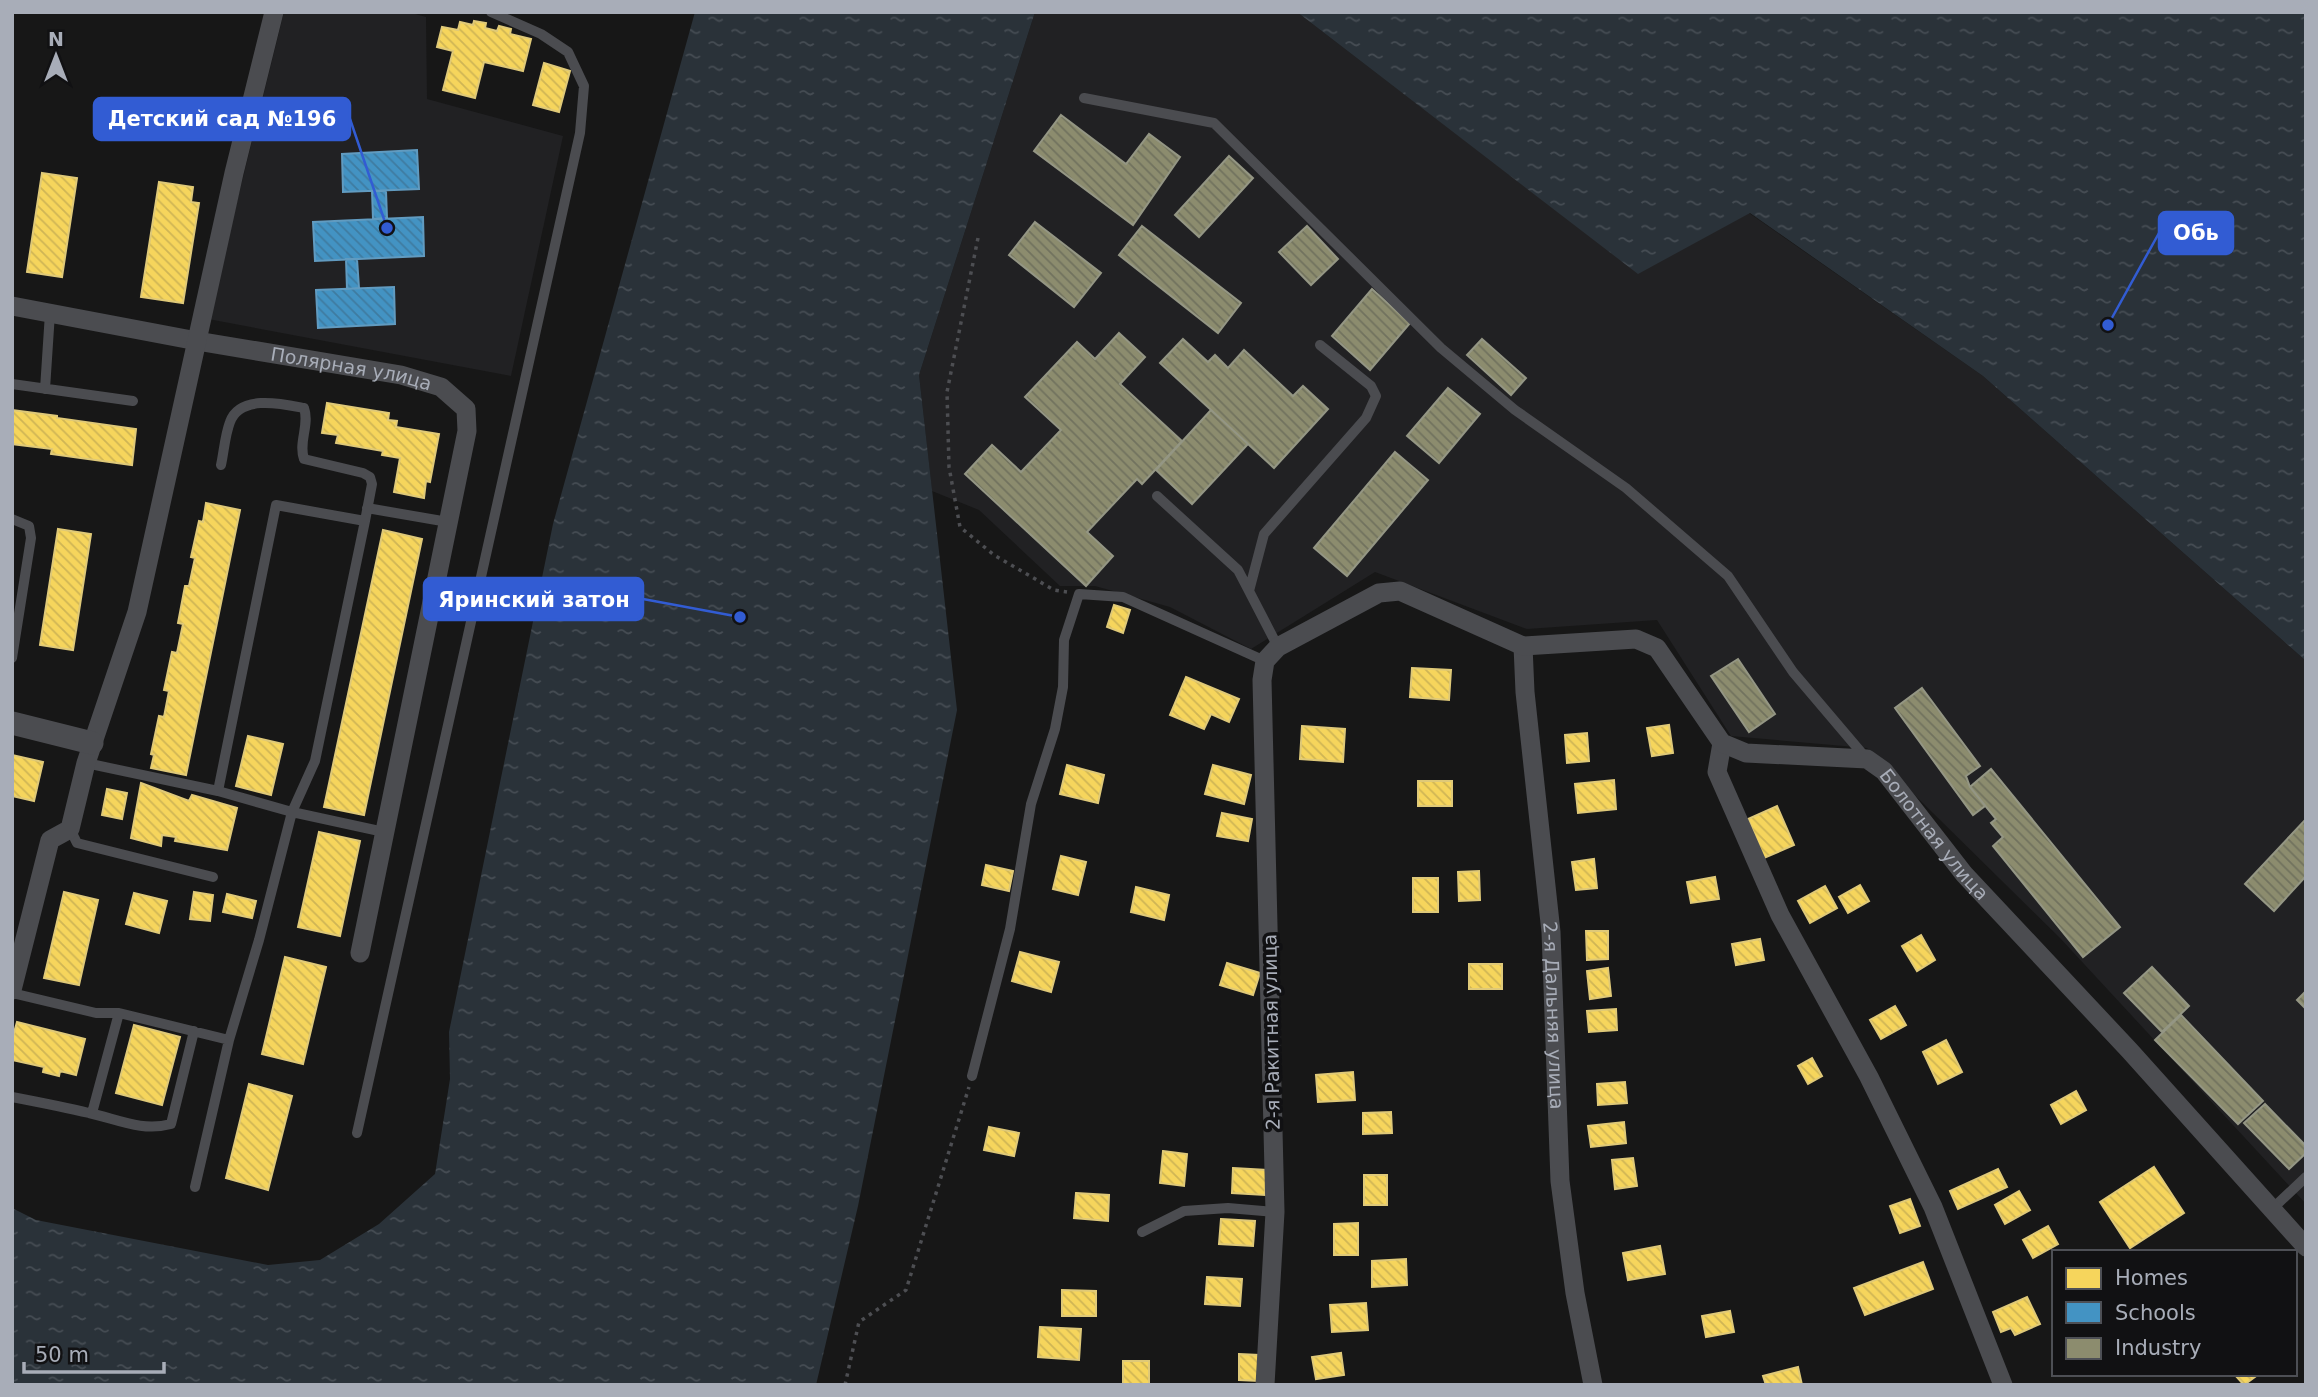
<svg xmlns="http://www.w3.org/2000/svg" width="2318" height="1397" font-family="'DejaVu Sans',sans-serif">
  <defs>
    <pattern id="water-ripples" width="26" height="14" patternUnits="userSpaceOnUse" patternTransform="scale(1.75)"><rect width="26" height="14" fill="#2a3239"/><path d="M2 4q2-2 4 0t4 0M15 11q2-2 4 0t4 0" fill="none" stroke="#464d54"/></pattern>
    <pattern id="homes-back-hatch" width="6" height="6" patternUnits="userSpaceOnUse" patternTransform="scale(1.75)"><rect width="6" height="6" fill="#f6d55c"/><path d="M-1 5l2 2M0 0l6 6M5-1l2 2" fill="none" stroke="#cfb555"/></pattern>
    <pattern id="schools-back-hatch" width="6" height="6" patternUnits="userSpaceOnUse" patternTransform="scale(1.75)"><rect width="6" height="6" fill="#4393c3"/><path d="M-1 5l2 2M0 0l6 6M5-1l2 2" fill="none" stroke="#3f7ba0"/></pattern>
    <pattern id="industry-back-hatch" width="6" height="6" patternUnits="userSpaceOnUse" patternTransform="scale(1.75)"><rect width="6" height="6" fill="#8c8c6e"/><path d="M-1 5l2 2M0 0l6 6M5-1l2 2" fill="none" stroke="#71725e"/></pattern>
  </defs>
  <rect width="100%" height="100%" fill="#171717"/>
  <path fill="#212123" d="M284 12H408L426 17 427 99 563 136 511 376 208 319Z
    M1035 12H1297L1638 273 1749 213 1983 376 2306 661V1204L2060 938 1867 748 1731 736 1657 620 1527 629 1375 572 1251 649 1170 607 1095 586H1060L979 510 932 491 919 375Z"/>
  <path fill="url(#water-ripples)" d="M695 12H1035L919 375 957 710 858 1206 816 1385H12V1208L36 1220 268 1265 320 1260 379 1224 435 1174 450 1079 449 1032 553 524Z
    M1297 12H2306V661L1983 376 1750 213 1638 274Z"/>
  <path fill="url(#homes-back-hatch)" stroke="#dfc978" stroke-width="2" d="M474 21 486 23 485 28 497 31 499 26 511 29 510 34 531 39 523 71 484 62 475 98 443 90 453 51 437 47 442 27 458 30 460 22 473 25Z
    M544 63 570 71 559 112 533 105Z
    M42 173 77 178 62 277 27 272Z
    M159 182 193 187 191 202 199 203 183 303 141 297Z
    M327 403 389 413 388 420 397 421 396 427 439 434 430 482 426 481 424 498 394 492 400 458 382 455 383 451 336 443 338 435 322 433Z
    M12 410 57 416V418L136 429 132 465 51 454 52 449 12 444Z
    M206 503 240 510 186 775 151 768 154 755 151 754 159 716 164 717 169 691 164 690 172 652 177 653 183 624 178 623 185 586H189L195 558 191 557 199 521 203 522Z
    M58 529 91 534 73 650 40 645Z
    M383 530 422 539 364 815 324 807Z
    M1114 605 1130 610 1123 633 1107 627Z
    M1412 668 1451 670 1449 700 1410 697Z
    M1186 677 1239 699 1229 722 1211 714 1204 729 1170 715Z
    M1669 725 1673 753 1652 756 1647 728Z
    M1302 726 1345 729 1343 762 1300 759Z
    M1587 733 1589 761 1567 763 1565 735Z
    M248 736 283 744 271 795 236 786Z
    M12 755 43 762 34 801 12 796Z
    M1067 765 1104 775 1098 803 1060 794Z
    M1213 765 1251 775 1244 804 1205 794Z
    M1614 780 1616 809 1578 813 1575 784Z
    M1418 781H1452V806H1418Z
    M141 783 189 801 192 795 237 808 227 850 175 841 176 837 162 835 161 846 131 838Z
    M107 789 127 793 122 819 102 815Z
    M1777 806 1794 845 1764 858 1748 819Z
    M1222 813 1252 819 1248 841 1217 836Z
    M319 832 360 841 340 936 298 927Z
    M1061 856 1086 862 1078 895 1053 889Z
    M1594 859 1597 888 1576 890 1572 862Z
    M986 865 1013 871 1009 891 982 885Z
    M1479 871 1480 900 1459 901 1458 872Z
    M1715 877 1719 899 1691 903 1687 882Z
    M1413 878H1438V912H1413Z
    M1860 885 1869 901 1848 913 1839 897Z
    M1825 886 1837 908 1810 923 1798 901Z
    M1136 887 1169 895 1164 920 1131 912Z
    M64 892 98 900 79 985 44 978Z
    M194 892 213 895 210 921 190 919Z
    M134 893 167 901 159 933 126 924Z
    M227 894 256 901 252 918 223 912Z
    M1586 931H1608V959L1587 960Z
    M1921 935 1935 960 1917 971 1902 946Z
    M1760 939 1764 960 1736 965 1732 944Z
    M1020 952 1059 962 1051 992 1012 981Z
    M285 957 326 967 303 1064 262 1054Z
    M1227 963 1260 973 1253 995 1220 985Z
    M1469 964H1502V989H1469Z
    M1608 968 1611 996 1590 999 1587 971Z
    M1895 1006 1906 1025 1881 1039 1870 1020Z
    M1616 1009 1617 1030 1589 1032 1587 1011Z
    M17 1022 85 1039 76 1075 60 1071 59 1076 43 1072 44 1067 12 1060V1040Z
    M134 1025 180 1037 162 1105 116 1093Z
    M1946 1040 1962 1072 1938 1084 1923 1052Z
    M1812 1058 1822 1076 1808 1084 1798 1066Z
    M1353 1072 1355 1100 1318 1102 1316 1075Z
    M1625 1082 1627 1103 1598 1105 1597 1084Z
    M249 1084 292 1096 268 1190 226 1178Z
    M2076 1091 2086 1110 2061 1124 2051 1105Z
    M1391 1112 1392 1133 1363 1134V1113Z
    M1624 1122 1626 1143 1591 1147 1588 1126Z
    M989 1127 1019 1133 1014 1156 984 1150Z
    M1163 1151 1187 1154 1184 1186 1160 1183Z
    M1633 1158 1637 1186 1615 1189 1612 1160Z
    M2154 1167 2184 1213 2130 1248 2100 1202Z
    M1233 1168 1267 1170 1265 1195 1232 1193Z
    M1998 1169 2007 1187 1958 1209 1950 1191Z
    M1364 1175H1387V1205H1364Z
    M2019 1191 2030 1210 2005 1224 1995 1205Z
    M1076 1193 1109 1195 1108 1221 1074 1218Z
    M1910 1199 1920 1226 1900 1233 1890 1206Z
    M1221 1219 1255 1221 1253 1246 1219 1244Z
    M1358 1223V1255H1334V1224Z
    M2048 1226 2058 1244 2033 1258 2023 1240Z
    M1660 1246 1665 1274 1628 1280 1623 1253Z
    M1406 1259 1407 1285 1372 1287V1261Z
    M1923 1262 1933 1289 1865 1315 1854 1288Z
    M1207 1277 1242 1279 1240 1306 1205 1304Z
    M1062 1290 1096 1291V1316H1062Z
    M2027 1297 2040 1324 2015 1335 2011 1328 2001 1332 1993 1312Z
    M1366 1303 1368 1330 1332 1332 1330 1305Z
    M1730 1311 1734 1332 1706 1337 1702 1316Z
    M1040 1327 1081 1329 1079 1360 1038 1357Z
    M1341 1353 1344 1375 1316 1379 1312 1357Z
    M1239 1354 1259 1355V1381L1239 1380Z
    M1123 1361H1149V1385H1123Z
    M1798 1367 1802 1385H1766L1763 1376Z
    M2234 1374H2259L2244 1385Z"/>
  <path fill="url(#schools-back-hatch)" stroke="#619bc0" stroke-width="2" d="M417 150 419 189 343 192 342 154Z
    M372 191H386L387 218 373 219Z
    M423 217 424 256 315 261 313 222Z
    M346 259H357L359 288 347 289Z
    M394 287 395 324 318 328 316 290Z"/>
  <path fill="url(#industry-back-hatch)" stroke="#949684" stroke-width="2" d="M1061 115 1126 164 1149 134 1180 157 1133 225 1034 151Z
    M1229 156 1253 178 1199 237 1175 215Z
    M1035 222 1101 273 1074 307 1009 255Z
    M1142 226 1241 303 1218 333 1119 255Z
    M1307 226 1338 259 1311 285 1279 252Z
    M1372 289 1410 323 1370 370 1332 336Z
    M1119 333 1145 357 1120 384 1182 441 1142 484 1137 479 1087 532 1113 556 1086 586 965 474 992 445 1021 472 1061 430 1025 397 1077 342 1095 359Z
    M1183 339 1208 362 1215 355 1228 368 1244 350 1293 396 1303 386 1328 409 1274 468 1160 363Z
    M1482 339 1526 378 1511 395 1467 355Z
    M1448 388 1480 414 1439 463 1407 436Z
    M1211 410 1248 444 1192 504 1156 470Z
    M1395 452 1428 480 1347 576 1314 548Z
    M1738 659 1775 714 1749 732 1711 676Z
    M1922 688 1980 766 1966 776 1970 787 1985 806 1973 815 1895 708Z
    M1991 769 2120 927 2083 957 1993 846 2003 837 1991 823 1996 819 1970 787Z
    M2306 819V876L2274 911 2245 884Z
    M2152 967 2189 1006 2162 1032 2124 993Z
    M2306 991V1009L2297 1000Z
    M2181 1015 2263 1101 2238 1124 2155 1040Z
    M2265 1104 2306 1146V1153L2289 1169 2244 1123Z"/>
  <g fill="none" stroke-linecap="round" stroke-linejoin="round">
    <path stroke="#4d4e52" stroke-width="3.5" stroke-dasharray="3.5 5" stroke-linecap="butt" d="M978 238 947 392 949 467 960 527 994 555 1054 590 1067 592
      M845 1385 859 1322 906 1290 969 1087"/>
    <path stroke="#4b4c50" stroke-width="10" d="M1084 98 1214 123 1441 348 1515 410 1626 488 1728 576 1793 672 1866 758
      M12 384 133 401
      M45 389 50 313
      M1157 496 1238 570 1249 591
      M367 508 448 522
      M12 519 29 526 31 538 12 658
      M1278 647 1249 591 1264 534 1366 418 1376 396 1371 386 1320 345
      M86 763 218 791 292 812 315 761 365 521 372 484 370 477 363 473 304 459C298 442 310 425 304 408 283 404 240 394 230 422 225 435 224 451 221 465
      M218 791 276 505 365 521
      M70 829 77 843 213 877
      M12 993 96 1013H119L229 1040 259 940 292 812 384 832
      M972 1076 1010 929 1031 804 1055 729 1063 687 1064 640 1079 594 1123 597 1265 661
      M12 1097C38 1102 64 1107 89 1113 117 1119 142 1132 171 1124L194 1031
      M92 1113 119 1013
      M357 1133 580 133 584 86 568 52 541 34 491 12
      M195 1187 229 1040
      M2272 1209 2306 1177
      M1142 1232 1184 1211 1228 1208 1275 1212"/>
    <g stroke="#4b4c50" stroke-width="19">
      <path id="s1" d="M12 306 197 341 401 375 441 387 466 409 467 431 360 953"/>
      <path id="s2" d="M1523 646 1525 692 1551 932 1560 1181 1575 1293 1593 1385"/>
      <path d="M1722 743 1717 772 1780 915 1869 1077 1933 1207 2003 1385"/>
      <path d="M12 990 50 840 70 829 86 763 137 612 234 173 274 12"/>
      <path id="s3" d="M1265 1385 1275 1212 1262 680 1265 661 1278 647 1379 593 1400 591 1523 646 1636 639 1657 648 1722 743 1746 753 1867 759 1884 771 1964 874 2130 1051 2306 1247"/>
    </g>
    <path stroke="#4b4c50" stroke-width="23" d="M12 723 92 743"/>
  </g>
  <g text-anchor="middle" stroke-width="7" stroke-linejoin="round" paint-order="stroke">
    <g font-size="19" fill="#a8adb8" stroke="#111113">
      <text dy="7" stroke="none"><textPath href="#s1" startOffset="345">Полярная улица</textPath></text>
      <text dy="7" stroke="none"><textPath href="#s3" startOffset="1514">Болотная улица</textPath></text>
      <text dy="7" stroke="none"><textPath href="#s2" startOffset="371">2-я Дальняя улица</textPath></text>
      <text transform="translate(1271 1032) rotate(-91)" y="7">2-я Ракитная улица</text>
    </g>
  </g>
  <path fill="none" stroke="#325cd3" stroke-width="2.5" d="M387 228L350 119M2108 325L2159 233M740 617L643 599"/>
  <g fill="#325cd3" stroke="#111113" stroke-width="2.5">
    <circle cx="387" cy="228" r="7"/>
    <circle cx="2108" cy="325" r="7"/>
    <circle cx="740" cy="617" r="7"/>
  </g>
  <g fill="#325cd3" stroke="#325cd3" stroke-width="2.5">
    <rect x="94" y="98" width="256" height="42" rx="7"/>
    <rect x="2159" y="212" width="74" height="42" rx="7"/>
    <rect x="424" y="578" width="219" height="42" rx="7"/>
  </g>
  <g font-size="21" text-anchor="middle" font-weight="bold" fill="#fff">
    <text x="222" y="126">Детский сад №196</text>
    <text x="2196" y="240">Обь</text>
    <text x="534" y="607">Яринский затон</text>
  </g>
  <rect width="2318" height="1397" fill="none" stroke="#a8adb8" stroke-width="28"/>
  <rect x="2052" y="1250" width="245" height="126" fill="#111113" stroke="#4d4f55" stroke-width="2"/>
  <rect x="2066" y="1268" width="35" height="21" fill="#f6d55c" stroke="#4d4f55" stroke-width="2"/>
  <text x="2115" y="1285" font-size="21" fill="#a8adb8">Homes</text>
  <rect x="2066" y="1302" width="35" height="21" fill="#4393c3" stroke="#4d4f55" stroke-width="2"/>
  <text x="2115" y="1320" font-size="21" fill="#a8adb8">Schools</text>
  <rect x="2066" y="1338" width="35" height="21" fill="#8c8c6e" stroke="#4d4f55" stroke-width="2"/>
  <text x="2115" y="1355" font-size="21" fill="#a8adb8">Industry</text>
  <g transform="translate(56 56)" stroke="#111113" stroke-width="5" paint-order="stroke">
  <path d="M0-5L12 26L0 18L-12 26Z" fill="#a8adb8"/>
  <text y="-10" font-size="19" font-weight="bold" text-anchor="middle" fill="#a8adb8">N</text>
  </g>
  <path d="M24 1362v10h140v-10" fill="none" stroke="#a8adb8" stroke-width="3.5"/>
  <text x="35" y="1362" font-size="21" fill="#a8adb8" stroke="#111113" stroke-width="5" paint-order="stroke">50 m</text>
</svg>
